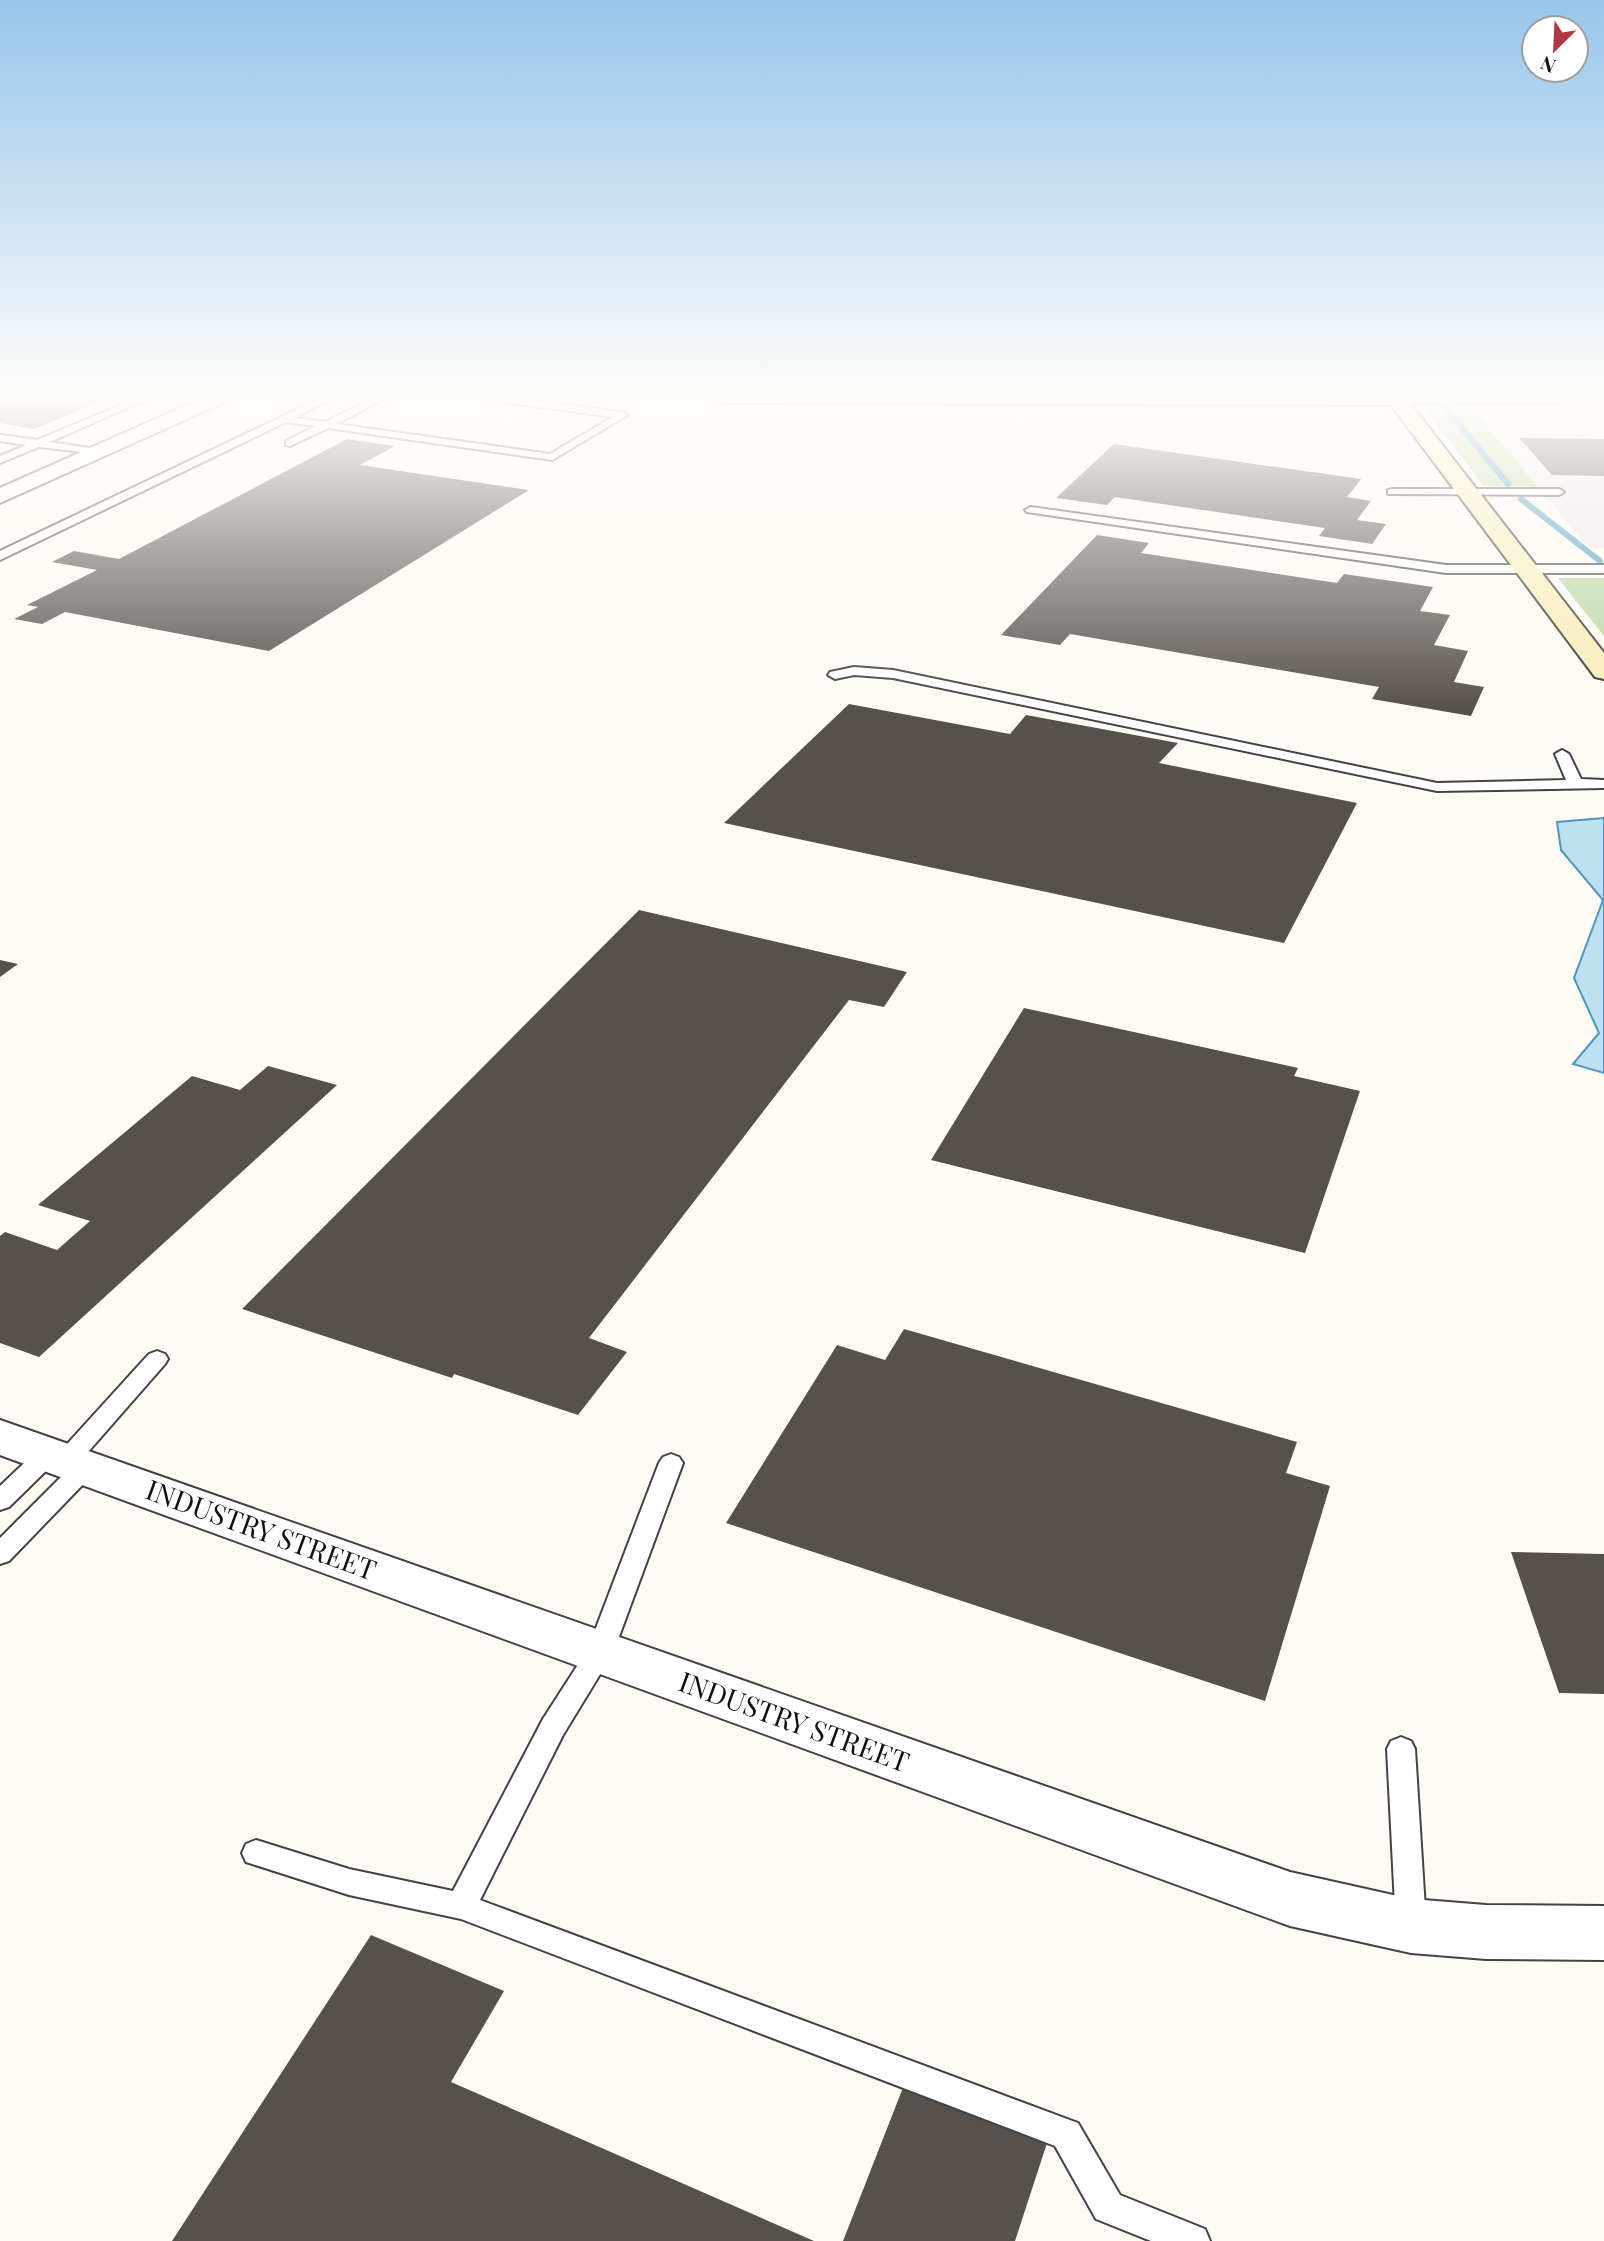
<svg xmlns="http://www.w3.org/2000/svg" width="1604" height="2241" font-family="'Playfair Display',serif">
  <rect width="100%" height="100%" fill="#fefbf4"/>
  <path fill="#ece6ed" d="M1463 397H1604V548H1589Z"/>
  <path fill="#bbd5a1" d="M1420 403H1468L1538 487 1484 486Z
    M1558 578H1604V636Z"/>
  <path fill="#bee0f0" stroke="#4c98c0" stroke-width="2" d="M1604 818V1073L1573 1064 1599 1033 1574 978 1603 900 1561 850 1557 822Z"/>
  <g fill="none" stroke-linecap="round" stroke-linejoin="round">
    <path stroke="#4c98c0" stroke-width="6" d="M1444 406 1508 484
      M1521 499 1600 561"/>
  </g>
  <path fill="#57514d" d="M0 397H111L34 429 0 423Z
    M1519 438 1604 439V476L1552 475Z
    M347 439 395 446 360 465 529 490 269 651 65 612 42 624 14 619 38 607 27 605 97 570 52 562 74 551 119 559Z
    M1114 444 1361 479 1347 497 1371 501 1357 520 1386 524 1372 544 1319 536 1325 528 1115 497 1107 505 1056 498Z
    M1097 535 1149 543 1141 553 1337 583 1344 574 1433 587 1420 611 1450 615 1434 645 1468 651 1454 682 1484 687 1471 716 1372 699 1379 687 1070 634 1060 645 1001 635Z
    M849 704 1010 734 1026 715 1178 743 1159 763 1357 803 1284 943 724 823Z
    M639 910 907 972 884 1007 849 1000 589 1338 627 1352 578 1415 454 1374 452 1378 242 1309Z
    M0 960 18 964 0 977Z
    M1024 1008 1298 1068 1294 1076 1360 1091 1305 1253 931 1160Z
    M268 1066 337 1085 39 1357 0 1343V1236L5 1232 57 1250 90 1221 38 1205 192 1076 240 1090Z
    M904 1329 1297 1442 1286 1473 1330 1486 1265 1701 726 1523 837 1345 885 1360Z
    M1511 1552 1604 1554V1694L1559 1693Z
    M371 1935 504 1991 451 2082 814 2241H172Z
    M904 2085 1047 2143 1015 2241H843Z"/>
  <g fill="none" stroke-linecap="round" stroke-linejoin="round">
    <g stroke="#434343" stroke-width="4">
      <path id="lane" d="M140 397H152L50 442 96 449 101 452 100 454 39 447 0 463V456L26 445 0 441V435L37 440Z
        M323 397H335L295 418 325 422 376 397H388L337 424 550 454 613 417 487 400 482 397H506L623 412 628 415 552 460 328 428 290 446 286 445V441L315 426 286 422 0 560V551Z
        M1394 397H1562L1567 400 1562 403 1396 402 1391 399Z
        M1392 489H1559L1564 492 1559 495 1388 494V490Z
        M1031 507 1446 565H1604V573H1446L1027 512 1025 510Z
        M854 667 893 670 1437 783 1566 780 1555 754 1562 750 1569 754 1581 779 1604 780V788L1437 791 893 678 854 675 835 679 828 675 830 672Z
        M157 1351 165 1354 168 1359 165 1364 81 1460 94 1461 98 1467 94 1473 9 1561 0 1564V1538L71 1467 59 1466 56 1461 9 1507 0 1510V1486L40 1448 48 1445 56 1448 59 1453 149 1354Z
        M671 1454 679 1457 683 1463 613 1653 563 1735 480 1900 1078 2123 1120 2195 1205 2229 1210 2241H1151L1096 2219 1055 2146 461 1919 349 1895 246 1862 242 1853 246 1844 256 1840 349 1869 453 1891 543 1719 588 1649 659 1463 663 1457Z
        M1401 1737 1411 1741 1415 1749 1426 1925 1422 1935 1411 1939 1400 1935 1396 1925 1387 1749 1391 1741Z"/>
    </g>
    <g stroke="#434343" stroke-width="4">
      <path id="street" d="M205 397H230L227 401 0 503V488Z
        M716 397H1404L1406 399 1396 405 725 403 718 401Z
        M0 1420 1290 1872 1411 1899 1486 1905 1604 1906V1960L1486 1959 1411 1953 1290 1926 0 1455Z"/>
    </g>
    <g stroke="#323232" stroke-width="4">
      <path id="secondary" d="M1385 397H1405L1604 653V679L1595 677Z"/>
    </g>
    <use href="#lane" fill="#fff" fill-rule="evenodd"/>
    <use href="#street" fill="#fff" fill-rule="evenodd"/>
    <use href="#secondary" fill="#f7ecb6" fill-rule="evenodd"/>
  </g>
  <linearGradient id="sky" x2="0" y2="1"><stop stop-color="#97c6eb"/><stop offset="0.56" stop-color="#fffdfa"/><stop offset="1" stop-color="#fffdfa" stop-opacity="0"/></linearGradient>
  <rect width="1604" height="710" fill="url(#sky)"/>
  <g text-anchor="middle" stroke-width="7" stroke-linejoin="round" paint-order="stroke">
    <g font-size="28" fill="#101010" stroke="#fff">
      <text transform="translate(261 1530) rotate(20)" y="10">INDUSTRY STREET</text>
      <text transform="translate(794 1722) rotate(20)" y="10">INDUSTRY STREET</text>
    </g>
  </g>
  <g transform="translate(1555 49) rotate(204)"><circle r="33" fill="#ffffff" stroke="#9f9f9f" stroke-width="2"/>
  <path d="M0-5L12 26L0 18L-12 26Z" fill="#b23643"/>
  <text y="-10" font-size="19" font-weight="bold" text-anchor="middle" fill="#101010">N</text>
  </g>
</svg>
